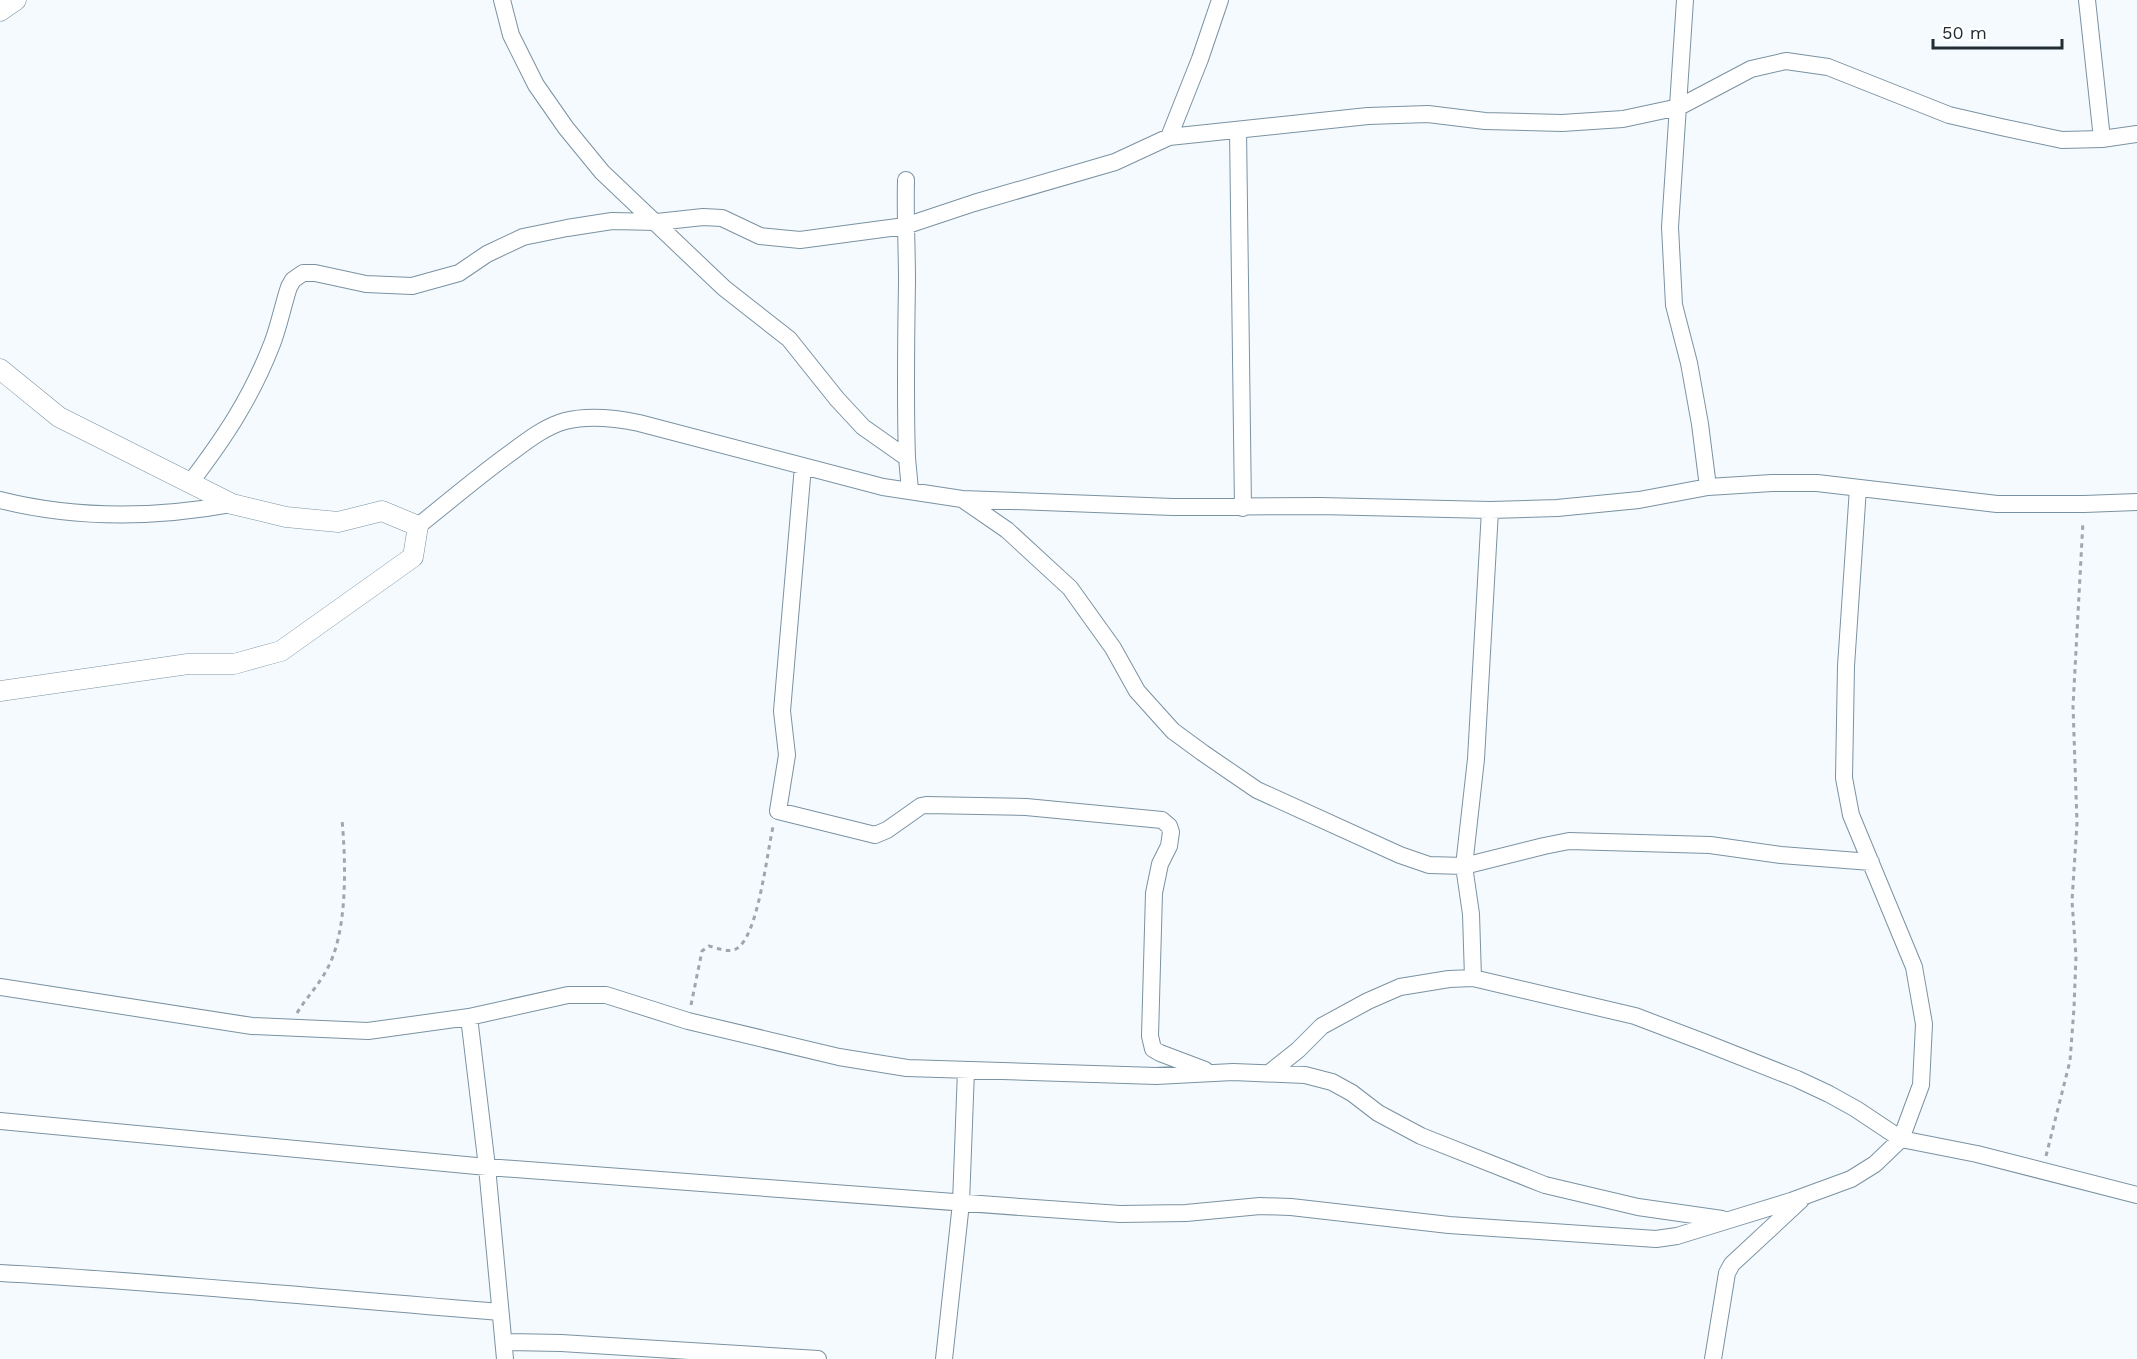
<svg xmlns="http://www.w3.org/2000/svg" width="2137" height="1359" font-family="'Work Sans',sans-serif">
  <rect width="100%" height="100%" fill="#f5fafe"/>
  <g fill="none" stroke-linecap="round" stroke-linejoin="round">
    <g stroke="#7a92a2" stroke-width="18">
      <path id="minor" d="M502 0 511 35 536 85 566 128 602 172 724 288 789 339 837 399 863 427 907 458 910 490
        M1685 0 1670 227 1674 305 1689 363 1700 424 1708 487
        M2087 0 2102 139
        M1238 130 1243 508
        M1169 137 1200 59 1220 0
        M906 180C905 215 907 248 907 282 906 341 905 399 907 458
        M803 466 782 711 787 755 778 811 875 835 887 830 921 806 926 805 1026 807 1162 820 1169 826 1171 832 1169 846 1160 864 1154 893 1150 1036 1153 1049 1160 1053 1205 1070
        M190 483C225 437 251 398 272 344 279 326 283 305 289 287L293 280 303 273H315L366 284 412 286 459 273 487 254 523 237 567 228 612 221 657 222 703 217 722 218 760 236 800 240 905 226 974 203 1115 162 1169 137 1368 116 1428 114 1485 121 1562 123 1623 119 1679 107 1751 69 1786 61 1828 67 1949 115 2001 127 2062 140 2102 139 2137 134
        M962 499 1173 507 1320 506 1490 510 1557 508 1639 500 1708 487 1772 483H1817L1997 504H2084L2137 502
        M0 500C76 519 156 518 232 504
        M1490 510 1476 759 1464 866 1544 846 1569 841 1710 845 1781 855 1871 862
        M418 526C447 503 475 479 505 457 523 444 543 427 565 421 589 415 615 418 639 423L883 487 962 499 1007 530 1070 588 1113 648 1137 691 1173 731 1203 753 1257 790 1400 855 1429 865 1464 866 1471 914 1473 978 1635 1016 1706 1043 1797 1079 1829 1094 1856 1109 1901 1139 1977 1154 2137 1195
        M0 987 252 1026 368 1031 469 1017 568 995H606L688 1021 839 1057 907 1068 1156 1076 1233 1072 1305 1075 1332 1082 1352 1093 1378 1113 1421 1136 1545 1185 1638 1207 1722 1219
        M469 1017 487 1167 505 1359
        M1269 1073 1298 1050 1322 1026 1368 1001 1400 987 1449 979 1473 978
        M0 1121 487 1167 1020 1207 1120 1214 1186 1213 1260 1206 1291 1207 1449 1225 1656 1239 1677 1236 1729 1220 1791 1201 1851 1179 1875 1164 1901 1139 1921 1085 1924 1024 1914 967 1851 815 1844 778 1846 666 1858 488
        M0 1273C167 1282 334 1299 500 1312
        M504 1342 561 1343 818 1359
        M944 1359 961 1203 966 1070
        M1713 1359 1727 1273 1732 1264 1801 1200"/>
    </g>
    <g stroke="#7a92a2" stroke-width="21">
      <path id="tertiary" d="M0 11 16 0
        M0 369 59 417 232 504 286 517 338 522 382 511 418 526 413 557 281 651 234 664H188L0 691"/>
    </g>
    <path stroke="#9fa6ac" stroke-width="3" stroke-dasharray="4.5 4.5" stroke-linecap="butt" d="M691 1005 702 951 709 946C718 948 728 953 736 949 758 938 767 852 773 827
      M297 1013C306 998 318 986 326 971 348 934 346 863 342 820
      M2046 1156 2070 1061 2074 1008 2076 956 2072 901 2077 823 2073 706 2083 521"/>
    <use href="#minor" stroke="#fff" stroke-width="16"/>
    <use href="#tertiary" stroke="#fff" stroke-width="20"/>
  </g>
  <path d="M1933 39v9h129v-9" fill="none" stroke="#222c33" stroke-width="3"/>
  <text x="1942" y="39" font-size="18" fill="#222c33" stroke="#ffffff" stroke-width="4.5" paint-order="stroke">50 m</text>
</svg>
